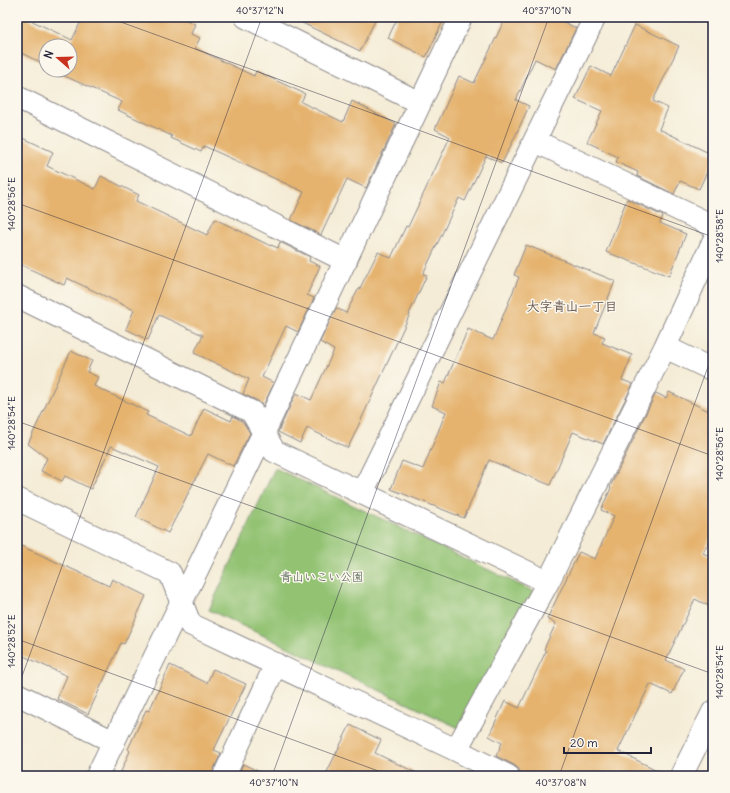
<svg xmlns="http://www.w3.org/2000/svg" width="730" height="793" font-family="Delius,'Klee One',sans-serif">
  <rect width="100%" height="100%" fill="#fbf7ec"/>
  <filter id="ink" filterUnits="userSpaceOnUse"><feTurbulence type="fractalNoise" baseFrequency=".025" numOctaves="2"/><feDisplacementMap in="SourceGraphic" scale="8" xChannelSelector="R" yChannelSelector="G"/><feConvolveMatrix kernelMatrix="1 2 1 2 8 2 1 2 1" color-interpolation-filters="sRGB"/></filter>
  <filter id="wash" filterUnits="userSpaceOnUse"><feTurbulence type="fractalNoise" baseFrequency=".012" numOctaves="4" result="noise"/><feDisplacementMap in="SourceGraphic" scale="16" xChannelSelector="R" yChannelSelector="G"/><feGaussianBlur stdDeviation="0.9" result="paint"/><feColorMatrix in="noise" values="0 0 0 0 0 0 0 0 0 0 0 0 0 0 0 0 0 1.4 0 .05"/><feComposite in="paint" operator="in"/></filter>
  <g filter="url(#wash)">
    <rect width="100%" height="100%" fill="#f4ecd6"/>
    <path fill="#92c272" stroke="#5a7256" d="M275 468 535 592 461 729 209 610Z"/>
    <g id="blocks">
      <path fill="#e5b36e" d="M17 17H24L72 40 83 17H180L195 24 191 34 200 38 195 48 254 76 256 71 305 94 301 102 343 122 352 101 396 124 366 188 347 179 321 235 291 220 304 192 204 146 201 152 171 138 172 136 118 110 122 102 58 73 59 71 57 70H70V46H46V65L17 51Z
        M290 17H377L360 51Z
        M398 17H445L426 57 388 38Z
        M506 17H553L576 28 556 69 535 59 516 100 529 106 514 139 502 163 486 156 465 201 459 198 423 274 427 275 409 314H410L348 448 307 428 300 443 278 432 296 393 311 400 334 350 320 342 336 308 346 313 358 290H359L378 252 391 258 406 226 408 227 450 137 435 129 459 76 474 83Z
        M635 25 679 46 653 101 668 108 659 129 713 155V159L699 189 680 181 674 194 637 176 638 172 616 162 618 157 587 142 602 111 575 99 591 66 611 76Z
        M23 138 53 152 47 166 95 189 101 176 139 195 136 201 207 235 215 219 271 246V245L278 248 280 242 310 257 309 261 320 266 307 295 314 298 298 332 286 326 262 377 274 383 263 406 258 401 243 394 249 379 194 353 203 335 159 315 148 340 126 329 134 310 67 278 64 285 17 263V150Z
        M627 199 663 216 660 223 686 234 669 276 606 252Z
        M526 245 615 281 594 333 605 337 602 343 632 355 622 380 633 384 603 444 573 432 550 485 489 460 464 518 391 489 402 461 423 469 446 412 432 406 441 382 445 383 468 329 493 340 519 277 514 275Z
        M71 351 92 361 87 372 98 377 94 386 148 412 146 415 191 436 204 408 231 421 233 416 243 422 250 433 233 466 208 454 168 533 136 517 159 467 111 446 91 489 65 476 62 481 41 471 47 458 28 444Z
        M669 392 713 413V533L703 553 713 558V608L695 599 666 660 684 669 672 694 650 684 618 751 669 776H520L519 769 514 765 496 756 502 743 489 736 505 701 519 708 546 651 544 649 556 623 547 619 579 552 595 559 614 516 601 510 611 488 610 487 656 393 666 398Z
        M17 544 109 586 112 579 146 596 124 644 121 643 88 714 57 699 67 676 17 653Z
        M170 665 207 683 213 669 246 684 214 750 221 753 213 771 212 776H119L130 751 128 749 146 710 149 711Z
        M350 725 381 740 375 753 423 776H325Z
        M243 764 268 776H238Z"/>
    </g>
  </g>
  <g filter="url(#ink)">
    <use href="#blocks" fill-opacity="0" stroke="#8b8788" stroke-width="1"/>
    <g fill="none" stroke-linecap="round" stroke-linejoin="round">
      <g stroke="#8b8788" stroke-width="24">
        <path id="minor" d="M246 17 420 103
          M17 97 346 261
          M535 141 713 226
          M17 296 252 412 274 451 548 582
          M665 347 713 370
          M362 493 595 17
          M17 499 170 573 190 624 456 750 508 776
          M17 694 114 742
          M456 750 548 582 665 347 713 242
          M97 776 264 432 461 17
          M224 776 276 664
          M681 776 713 712"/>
      </g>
      <use href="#minor" stroke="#fff" stroke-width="22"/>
    </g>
  </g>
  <path fill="none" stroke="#22223b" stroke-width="1" stroke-opacity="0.45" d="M107 17 713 237M708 17 713 19M17 203 713 456M17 421 713 674M17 639 392 776M17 690 262 17M272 776 549 17M559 776 713 353"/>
  <g text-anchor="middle" stroke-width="3" stroke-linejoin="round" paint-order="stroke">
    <g font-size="12" fill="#495a4e" stroke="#fbf7ec">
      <text x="322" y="581">青山いこい公園</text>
    </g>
    <g font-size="13" font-weight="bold" fill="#66554d" stroke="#fbf7ec">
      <text x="572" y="311">大字青山一丁目</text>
    </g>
  </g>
  <rect width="730" height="793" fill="none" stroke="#fbf7ec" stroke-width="44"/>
  <g transform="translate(58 58) rotate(290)"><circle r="19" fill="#fbf7ec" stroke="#a4a2a5"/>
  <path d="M0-3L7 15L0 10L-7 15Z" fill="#c8321e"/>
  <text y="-6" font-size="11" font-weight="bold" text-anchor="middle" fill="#22223b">N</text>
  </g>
  <path d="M564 747v6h87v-6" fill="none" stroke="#22223b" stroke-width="2"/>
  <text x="570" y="747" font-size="12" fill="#22223b" stroke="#fbf7ec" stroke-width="3" paint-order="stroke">20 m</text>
  <rect x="22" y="22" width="686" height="749" fill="none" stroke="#22223b" stroke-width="1.5"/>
  <g font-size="10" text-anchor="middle" fill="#22223b">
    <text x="260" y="14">40°37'12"N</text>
    <text x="547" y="14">40°37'10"N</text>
    <text transform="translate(11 204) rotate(-90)" y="4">140°28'56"E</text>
    <text transform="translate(719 236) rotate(-90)" y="4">140°28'58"E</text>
    <text transform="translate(11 423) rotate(-90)" y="4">140°28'54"E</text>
    <text transform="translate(719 454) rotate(-90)" y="4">140°28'56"E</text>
    <text transform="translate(11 641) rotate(-90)" y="4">140°28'52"E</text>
    <text transform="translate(719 672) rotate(-90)" y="4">140°28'54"E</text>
    <text x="274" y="786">40°37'10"N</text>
    <text x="561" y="786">40°37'08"N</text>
  </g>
</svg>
